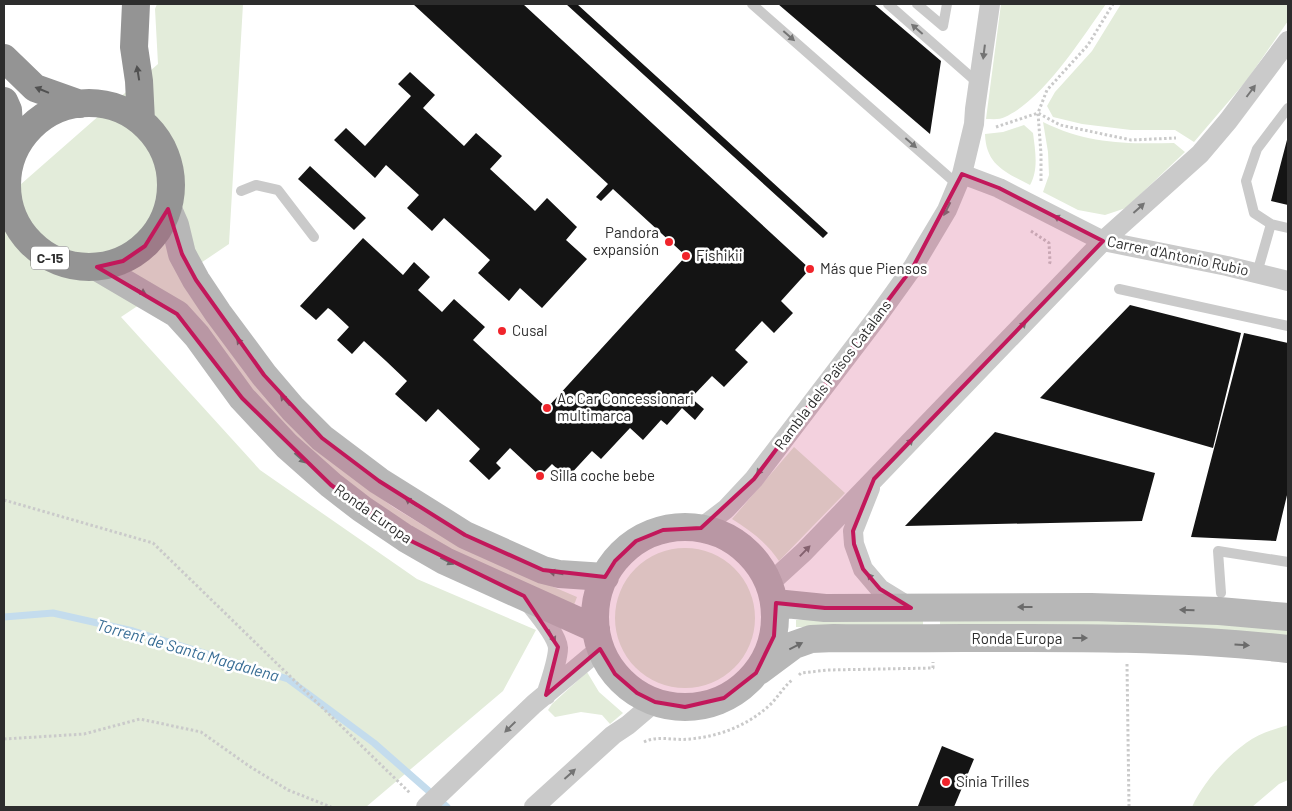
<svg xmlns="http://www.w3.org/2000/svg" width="1292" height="811" font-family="Barlow,sans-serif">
  <rect width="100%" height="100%" fill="#fff"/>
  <path fill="#e3ecda" d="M157 4H243L229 244 180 277 188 293 246 374 359 482 393 507 426 527 481 556 577 597 574 605 450 550 360 494 289 433 157 293 121 317 260 470 417 579 536 630 503 691 366 807H4V199L158 64 155 9Z
    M1001 4H1106C1082 38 1043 100 1005 117 1000 120 992 119 986 119Z
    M1121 4H1288V21L1247 80 1194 142 1175 130H1131L1082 124 1053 117 1047 106 1055 92 1092 51Z
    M1043 122C1087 144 1126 144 1174 143L1185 152 1126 208 1105 215 1078 210 1043 192 1049 175 1048 152Z
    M1024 125 1033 133C1035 149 1039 170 1030 185 1005 172 986 165 985 134L1003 132Z
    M794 447 845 493 779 561C767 543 750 530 732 519Z
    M615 618a70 70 0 1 1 140 0a70 70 0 1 1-140 0Z
    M822 618 923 620V627H796V620Z
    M1151 619 1288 629V637L940 628V620Z
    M587 672 599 692 623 713 610 724 602 715 581 712 555 717 548 710 552 704Z
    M1288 725V780L1279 784 1252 807H1192C1203 783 1224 759 1246 743 1258 734 1274 729 1288 725Z"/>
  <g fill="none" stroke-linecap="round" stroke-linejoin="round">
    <path stroke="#c4dced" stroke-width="7" d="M4 617 53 613 133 631 288 679 374 743 447 807"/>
  </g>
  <path fill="#141414" d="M413 4H523L810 269 781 301 793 313 774 333 762 321 735 350 748 362 724 387 712 376 691 398 704 409 695 420 682 408 667 425 661 420 643 440 630 428 601 459 592 451 567 478 552 464 540 476 510 448 496 463 501 468 489 480 469 461 480 449 438 409 426 422 395 394 407 381 386 361 364 341 352 354 337 340 349 327 331 310 328 308 316 320 300 306 363 238 403 275 414 262 430 277 418 290 442 312 454 299 485 327 473 340 547 408 686 256 613 189 601 201 596 197 608 184Z
    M566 4H577L828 233 823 238Z
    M778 4H874L941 61 930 134Z
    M410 72 435 95 423 108 464 146 476 133 502 156 490 169 532 208 535 211 547 198 577 227 566 240 587 259 542 308 520 288 509 301 478 273 490 260 444 218 432 231 407 208 419 195 386 165 375 178 334 140 346 128 365 146 411 96 398 84Z
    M1288 136V205L1271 201Z
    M310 166 366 218 354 230 298 179Z
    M1130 305 1241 333 1213 448 1040 398Z
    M1244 333 1288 343V491L1276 541 1191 537Z
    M995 432 1155 473 1142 521 905 526Z
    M942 746 974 759 954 807H923L918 806Z"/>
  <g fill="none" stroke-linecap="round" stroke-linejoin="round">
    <path stroke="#cacaca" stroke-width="3" stroke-dasharray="2.5 2.5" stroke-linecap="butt" d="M996 127 1038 113 1060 125 1131 140 1176 138
      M1041 181V154L1038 113 1047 90 1088 45 1113 4
      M1031 231 1049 243 1050 262 1049 265
      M4 500 153 543 410 793
      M1127 664 1129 807
      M799 675 801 673 828 670 933 668V662
      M4 739 84 734 140 719 201 732 249 766 288 790 331 807
      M644 742C658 735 674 741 690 739 721 736 749 725 772 703 779 695 784 687 792 680"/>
    <path stroke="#cacaca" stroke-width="10" d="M752 4 958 185
      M888 4 979 84
      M917 4 943 26 947 4
      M241 191 256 185 278 190 314 237
      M1271 224 1254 213 1246 181 1257 149 1288 108
      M1257 273 1271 224 1288 228
      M1119 289 1288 326
      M1221 593 1218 551 1288 562"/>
    <path stroke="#cacaca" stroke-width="20" d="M962 174 999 188 1103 241 1227 266 1288 281
      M870 488 853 531 854 544 863 569 880 589 911 608
      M701 528 726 509 754 479 875 320 913 267 947 210 962 174 974 124 975 109 990 4
      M769 584 804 552 1103 241 1200 154 1228 121 1288 41
      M526 598C534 609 557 634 558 648 558 660 550 683 546 695
      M426 807 534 704 601 648
      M534 807 613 735 628 725 655 702"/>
    <path stroke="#b7b7b7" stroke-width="28" d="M168 209 175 225 182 254 196 280 218 313 264 375 293 409 322 438 379 481 465 535 543 570 559 574 605 577
      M97 267 177 314 197 336 242 398 287 446 331 485 362 509 405 538 445 561 596 629
      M595 617a90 90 0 1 1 180 0a90 90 0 1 1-180 0Z
      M775 603 825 608 1091 607 1219 611 1288 617
      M759 671 794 645 811 639 834 638C985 640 1138 632 1288 649"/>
    <path stroke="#949494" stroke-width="28" d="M136 4 134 47 139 81 141 121
      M4 58 35 88 80 104
      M4 101 8 110 11 159
      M7 185a82 82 0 1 1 164 0a82 82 0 1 1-164 0Z"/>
  </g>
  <defs><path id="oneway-solid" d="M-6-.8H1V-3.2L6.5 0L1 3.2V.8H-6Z" transform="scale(1.25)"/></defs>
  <g fill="#747474">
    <use href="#oneway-solid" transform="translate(917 29) rotate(-139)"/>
    <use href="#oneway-solid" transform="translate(789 36) rotate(41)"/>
    <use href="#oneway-solid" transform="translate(984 52) rotate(97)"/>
    <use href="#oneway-solid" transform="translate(1251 91) rotate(-53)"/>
    <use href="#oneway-solid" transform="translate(911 143) rotate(41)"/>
    <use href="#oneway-solid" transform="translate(1139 208) rotate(-42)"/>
    <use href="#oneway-solid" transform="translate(947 209) rotate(117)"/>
    <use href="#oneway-solid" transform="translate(1060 219) rotate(-153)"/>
    <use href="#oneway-solid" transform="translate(1021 327) rotate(-46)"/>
    <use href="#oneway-solid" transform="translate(908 444) rotate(-46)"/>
    <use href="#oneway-solid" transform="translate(761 469) rotate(128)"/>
    <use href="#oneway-solid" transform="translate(805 551) rotate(-46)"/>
    <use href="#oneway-solid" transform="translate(872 579) rotate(-130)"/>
    <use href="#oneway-solid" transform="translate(552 636) rotate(62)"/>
    <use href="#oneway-solid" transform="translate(510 727) rotate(136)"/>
    <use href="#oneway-solid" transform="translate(570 774) rotate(-42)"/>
  </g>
  <g fill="#515151">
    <use href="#oneway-solid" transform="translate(138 73) rotate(-99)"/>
    <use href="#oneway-solid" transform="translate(42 90) rotate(-158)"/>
  </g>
  <g fill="#6b6b6b">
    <use href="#oneway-solid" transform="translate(140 291) rotate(29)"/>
    <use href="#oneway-solid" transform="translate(241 344) rotate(-127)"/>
    <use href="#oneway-solid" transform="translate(285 400) rotate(-131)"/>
    <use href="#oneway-solid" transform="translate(300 458) rotate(42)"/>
    <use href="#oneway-solid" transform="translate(411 502) rotate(-147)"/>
    <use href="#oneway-solid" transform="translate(447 561) rotate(27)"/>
    <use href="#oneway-solid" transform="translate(556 573) rotate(-170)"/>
    <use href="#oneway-solid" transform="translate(1025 607) rotate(-180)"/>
    <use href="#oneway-solid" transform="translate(1187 610) rotate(-178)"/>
    <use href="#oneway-solid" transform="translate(1080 638)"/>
    <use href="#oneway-solid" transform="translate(1242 645) rotate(3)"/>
    <use href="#oneway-solid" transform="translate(796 646) rotate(-27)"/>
  </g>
  <path fill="#c2185b" fill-opacity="0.2" stroke="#c2185b" stroke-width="4" stroke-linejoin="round" d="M962 174 999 188 1103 241 874 479 853 531 854 544 863 569 880 589 911 608H825L776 603 774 636 756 673 724 698 685 707 655 702 637 693 615 674 600 649 546 695 558 647 524 596 405 538 331 485 242 398 177 314 97 267 123 261 145 246 168 209 182 254 196 280 264 375 322 438 379 481 465 535 543 570 605 577 615 561 636 541 663 530 701 528 754 479 913 267Z"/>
  <g fill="#f0242b" stroke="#fff" stroke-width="2">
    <circle cx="669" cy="242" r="5"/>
    <circle cx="686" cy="256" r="5"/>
    <circle cx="810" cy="269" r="5"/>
    <circle cx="502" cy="331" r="5"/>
    <circle cx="547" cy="408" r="5"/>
    <circle cx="540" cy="476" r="5"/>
    <circle cx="946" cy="782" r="5"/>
  </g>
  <g text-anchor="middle" stroke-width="5" stroke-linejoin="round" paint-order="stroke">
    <rect fill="#fff" stroke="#6c6c6c" stroke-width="1" x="31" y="246.5" width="38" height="23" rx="4"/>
    <g font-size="14" font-weight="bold" fill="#2d2d2d">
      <text x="50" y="263">C-15</text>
    </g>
    <g font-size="15" fill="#2d2d2d" stroke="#fff" text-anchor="start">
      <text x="659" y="238" text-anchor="end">Pandora<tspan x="659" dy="17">expansión</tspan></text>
      <text x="696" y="261">Fishikii</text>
      <text x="820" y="274">Más que Piensos</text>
      <text x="512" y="336">Cusal</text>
      <text x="557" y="404">Ac Car Concessionari<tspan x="557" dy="17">multimarca</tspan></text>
      <text x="550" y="481">Silla coche bebe</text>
      <text x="956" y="787">Sínia Trilles</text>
    </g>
    <g font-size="15" fill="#2d2d2d" stroke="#fff">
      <text transform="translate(1178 256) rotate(12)" y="5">Carrer d'Antonio Rubio</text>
      <text transform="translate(833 375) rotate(-53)" y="5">Rambla dels Països Catalans</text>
      <text transform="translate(373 514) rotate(35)" y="5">Ronda Europa</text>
      <text x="1017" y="644">Ronda Europa</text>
    </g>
    <g font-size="16" font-style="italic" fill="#376c94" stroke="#fff">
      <text transform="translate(188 650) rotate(16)" y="6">Torrent de Santa Magdalena</text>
    </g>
  </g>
  <rect width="1292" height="811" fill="none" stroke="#2d2d2d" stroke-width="10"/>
</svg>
